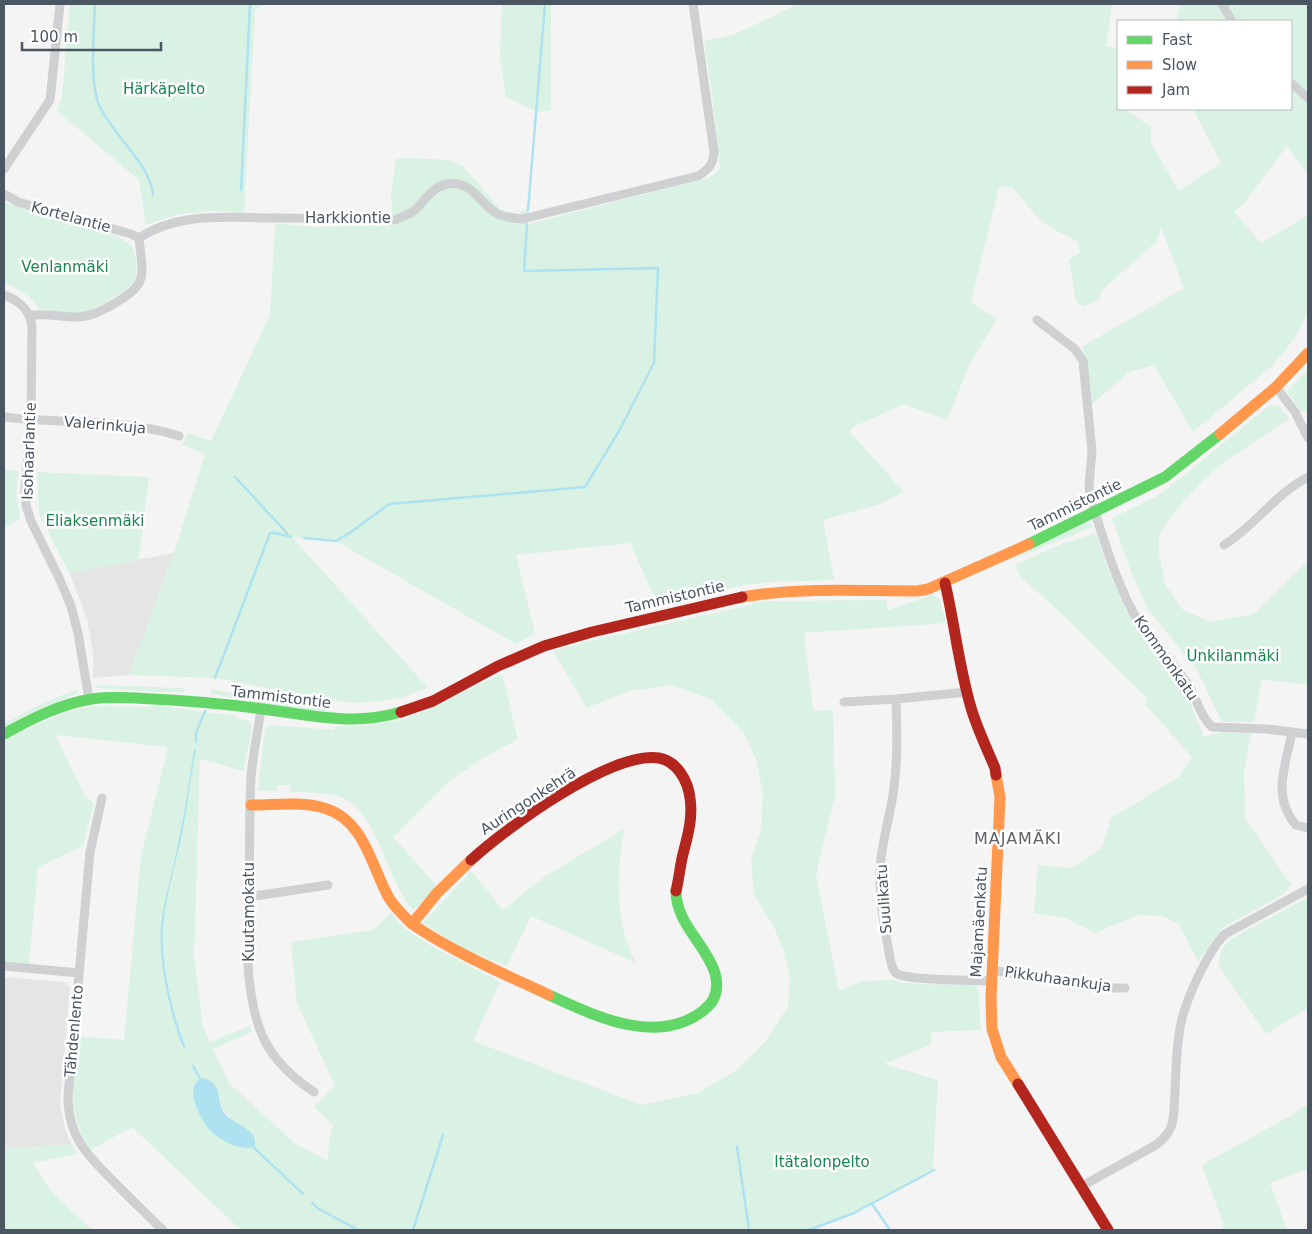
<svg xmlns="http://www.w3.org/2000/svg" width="1312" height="1234" font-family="'DejaVu Sans',sans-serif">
  <rect width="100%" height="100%" fill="#f4f4f4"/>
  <path fill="#e6e5e6" d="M174 553 129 675 93 678V652L87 619 77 592 69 573Z
    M4 977 64 982 70 987 60 1104 64 1125 71 1144 4 1149Z"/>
  <path fill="#d9f2e3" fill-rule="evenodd" d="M70 4H266L255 10 244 213 214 211 179 214 146 225 139 180 57 111 62 97Z
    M502 4H551V110L537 112 506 97 500 57Z
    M798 4H1112L1106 46 1118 48V109H1125L1151 127V143L1179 191 1221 163 1193 109H1291V21H1176L1181 4H1308V174L1287 146 1244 203 1234 212 1261 243 1308 215V312L1294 339 1273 365 1193 432 1154 365 1129 372 1090 406 1083 346 1184 288 1161 227 1157 241 1101 291 1099 300 1083 306 1076 302 1069 259 1080 253 1077 241C1069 236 1060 233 1052 228 1036 219 1025 202 1013 188L999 186 971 302 997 319 970 363 947 420 904 404 853 427 849 431 904 492 880 504 823 520 834 580 770 582 744 585 658 605 630 543 516 555 535 633 516 644 336 541 292 537 428 688 403 697 380 701 355 703 331 700 215 678 129 675 174 553 205 454 182 445 188 433 211 441 270 315 275 223 314 227 393 225 391 196 396 159 404 158 450 160 464 167 500 209 517 214 528 208V224L705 179 714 175 720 168 711 86 704 41 733 35Z
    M4 202C28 210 120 230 131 246 138 256 137 270 135 280 127 292 93 312 79 313 66 314 53 310 40 309 29 295 20 289 4 283Z
    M1308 369V410L1301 412 1287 391Z
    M1270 405 1279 406 1289 419 1223 463 1198 485 1177 509 1159 535V554L1165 584 1183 610 1211 622 1253 614 1308 561V685L1262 679 1254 722H1222L1197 670 1148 609 1132 574 1112 518 1155 497 1167 489Z
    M4 470 19 471 16 492 20 519 4 528Z
    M37 472 149 477 139 560 69 573 39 514Z
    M1087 522 1094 526 1017 558V555Z
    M1096 533 1110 575 1127 611 1187 695 1204 737 1224 732 1251 733 1244 773 1245 818 1291 885 1282 895 1220 929 1221 933 1214 939 1198 962 1179 924 1163 916 1138 915 1095 933 1066 918 1034 913 1038 865 1072 868 1102 848 1111 818 1179 777 1192 757 1145 704 1148 699 1067 619 1021 577 1015 565 1059 545Z
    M932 595 939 599 946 623 804 633 813 711 833 710 835 795 816 875 839 991 862 981 893 980 902 983 924 984 976 985 978 988 981 1030 932 1032 930 1045 884 1064 938 1080 933 1169 839 1220 809 1230H241L132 1127 90 1150C65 1110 74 1081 78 1036L124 1040 141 856 168 747 55 735 85 796 94 803 83 846 38 867 29 964 4 962V738L70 711 94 706 149 707 154 705 237 716 236 719C240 719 245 719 248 721 258 727 242 760 244 771L200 759 194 957 203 1026 210 1042 250 1026 252 1032 213 1049 229 1083 294 1143 328 1161 329 1141 333 1125 314 1107 335 1086 297 1003 291 942 373 930 391 913 405 929 435 948 500 982 473 1041 642 1105 698 1093 735 1071 766 1041 788 1006 790 980 784 951 773 925 754 895 751 860 761 829 763 795 757 761 743 732 710 699 672 685 629 691 587 708 553 651 595 640 767 601 886 600 888 610ZM218 1089C222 1110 222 1113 241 1125L245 1149C228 1143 216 1137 206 1122Z
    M502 674 518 739 481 759 447 783 393 837 437 886 414 910C402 899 398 886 391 871 380 847 370 815 347 800 334 792 305 792 290 792V785H277L276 791 258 790 265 728 271 725 334 730 335 727 370 725 405 719 427 710Z
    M97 685 184 688V692H156L97 688Z
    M79 689 78 693 28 714 4 728V724C28 710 52 698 79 689Z
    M211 689 237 694 236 699 211 693Z
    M249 697 341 713V714L248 702Z
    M624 829C616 873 614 922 636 963L531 916 507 966 461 948 423 923 471 871 503 910 544 877Z
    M1308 897V1008L1266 1034 1218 965 1222 949 1231 939Z
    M1306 1105 1308 1107V1169L1270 1183 1287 1230H1223V1223L1202 1165 1292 1115Z
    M71 1144 77 1154 33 1163 50 1190 92 1230H4V1149Z"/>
  <path fill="#aee2f0" d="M194 750H196C190 778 188 806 182 834 176 863 165 898 163 928 161 965 172 1013 186 1048L184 1049C170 1017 158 960 161 926 164 898 173 871 178 844 185 813 189 781 194 750Z
    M203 1078C226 1085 214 1101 226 1115 235 1124 261 1131 254 1147 241 1151 224 1142 214 1134 203 1125 180 1085 203 1078Z"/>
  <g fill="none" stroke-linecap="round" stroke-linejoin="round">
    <path stroke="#aee2f0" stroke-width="2.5" d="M95 4C94 30 89 85 100 107 113 135 151 165 153 195
      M241 190 250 4
      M528 210 545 4
      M235 477 286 532 287 535
      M304 538 336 541 351 532 389 504 585 487 619 431 654 363 658 268 524 271 527 224
      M215 678 270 533H275L291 537
      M196 742V733L205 711
      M193 1066 201 1080
      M251 1145 303 1194
      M737 1147 749 1230
      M312 1203 319 1209 358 1230
      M872 1204 890 1230
      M413 1230 443 1135
      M809 1230 854 1213 934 1170"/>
    <path stroke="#ced0d2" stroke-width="9" d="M1222 4 1232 21
      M1291 83 1308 98
      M4 169 50 100 60 4
      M4 194 18 202 131 234 139 238
      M4 295C20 301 30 310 32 327L31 420 25 489 26 505 31 521 60 580 71 606 78 633 89 699
      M29 316C47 312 61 318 79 317 92 316 101 311 112 305 149 284 143 277 139 238 180 211 230 218 276 218 315 218 355 219 394 220 402 217 409 215 415 210 425 201 433 186 448 184 471 180 480 203 496 213 504 218 514 218 522 219L698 176C709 169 713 165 714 152L693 4
      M1037 320 1075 349 1083 361 1092 451 1089 486 1091 501C1105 541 1116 584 1138 621 1152 644 1173 662 1188 684 1196 697 1200 716 1212 727L1267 729 1308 734
      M1276 387 1295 412 1308 438
      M4 417C62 424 122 418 179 436
      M1224 545C1255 526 1275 494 1308 477
      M967 692 896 699C897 732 898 763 893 795 889 820 881 845 880 871 879 900 885 930 890 958 891 963 892 969 896 973 906 981 975 980 991 981
      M844 702 896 699
      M261 709C258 731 253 754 251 777 249 813 250 850 249 887 247 933 244 982 259 1027 268 1055 290 1076 314 1092
      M1292 732C1286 765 1271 796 1296 825L1308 828
      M102 798 90 852 68 1097C68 1138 89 1157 116 1184 132 1200 147 1215 163 1230
      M248 897 328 885
      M4 966 79 973
      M992 970 1080 985 1113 988H1125
      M1082 1186 1156 1145C1162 1140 1168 1135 1171 1127 1175 1116 1174 1104 1175 1093 1176 1070 1176 1046 1181 1023 1186 999 1208 951 1225 934L1308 889"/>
    <path stroke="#63d668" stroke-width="11" d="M1029 544 1165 477 1220 434
      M4 734C31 719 60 704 92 699 112 696 133 698 153 699 194 701 236 705 277 711 322 717 357 725 401 712
      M549 995C595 1016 658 1047 704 1010 716 1001 719 988 715 973 706 944 676 924 676 891"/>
    <path stroke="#ff974d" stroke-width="11" d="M1220 434 1276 387 1308 353
      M742 597C800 587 858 591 917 591L928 589 1029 544
      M996 775 1000 797 991 998 992 1029 1001 1057 1018 1084
      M251 805C275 805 301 801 324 808 365 820 371 866 389 898 395 908 404 916 412 924L437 893 471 860
      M412 924C455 953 502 973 549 995"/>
    <path stroke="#b3261e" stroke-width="11" d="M945 583C955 625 959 669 972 711 978 730 987 749 995 768L996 775
      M401 712 433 701 498 666 544 646 592 632 742 597
      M471 860C506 828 611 751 659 758 677 761 688 781 690 798 693 817 688 835 683 854 680 866 679 879 676 891
      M1018 1084 1108 1230"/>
  </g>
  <g text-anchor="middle" stroke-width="5" stroke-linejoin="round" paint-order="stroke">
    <g font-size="15" fill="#17864f" stroke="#fff">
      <text x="164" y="94">Härkäpelto</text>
      <text x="65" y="272">Venlanmäki</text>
      <text x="95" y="526">Eliaksenmäki</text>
      <text x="1233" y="661">Unkilanmäki</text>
      <text x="822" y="1167">Itätalonpelto</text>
    </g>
    <g font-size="15" fill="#4a5661" stroke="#fff">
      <text transform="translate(71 217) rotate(15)" y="5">Kortelantie</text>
      <text x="348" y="223">Harkkiontie</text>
      <text transform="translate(105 425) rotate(5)" y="5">Valerinkuja</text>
      <text transform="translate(29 451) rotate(-88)" y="5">Isohaarlantie</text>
      <text transform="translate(1075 505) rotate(-26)" y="5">Tammistontie</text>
      <text transform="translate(675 597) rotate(-13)" y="5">Tammistontie</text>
      <text transform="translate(1166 658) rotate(55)" y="5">Kommonkatu</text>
      <text transform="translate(281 697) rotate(7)" y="5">Tammistontie</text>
      <text transform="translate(528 801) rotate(-33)" y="5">Auringonkehrä</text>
      <text transform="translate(884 899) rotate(-94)" y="5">Suulikatu</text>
      <text transform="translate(249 912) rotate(-90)" y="5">Kuutamokatu</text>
      <text transform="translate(979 922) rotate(-87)" y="5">Majamäenkatu</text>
      <text transform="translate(1058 979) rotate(8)" y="5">Pikkuhaankuja</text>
      <text transform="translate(74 1031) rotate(-85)" y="5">Tähdenlento</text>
    </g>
    <g font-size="16" letter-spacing="1" fill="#5f6368" stroke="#fff">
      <text x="1018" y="844">MAJAMÄKI</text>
    </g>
  </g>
  <rect width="1312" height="1234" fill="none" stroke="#4a5661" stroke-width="10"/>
  <rect x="1117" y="20" width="175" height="90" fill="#ffffff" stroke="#b7bbc0"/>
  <rect x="1127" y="36" width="25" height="8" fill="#63d668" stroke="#b7bbc0"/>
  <text x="1162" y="45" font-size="15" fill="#4a5661">Fast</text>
  <rect x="1127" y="61" width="25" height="8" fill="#ff974d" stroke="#b7bbc0"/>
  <text x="1162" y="70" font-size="15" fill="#4a5661">Slow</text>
  <rect x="1127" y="86" width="25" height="8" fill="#b3261e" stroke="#b7bbc0"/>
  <text x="1162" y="95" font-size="15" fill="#4a5661">Jam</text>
  <path d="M22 42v8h139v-8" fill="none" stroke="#4a5661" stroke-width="2.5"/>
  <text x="30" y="42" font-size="15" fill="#4a5661" stroke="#ffffff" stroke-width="4" paint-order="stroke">100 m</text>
</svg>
